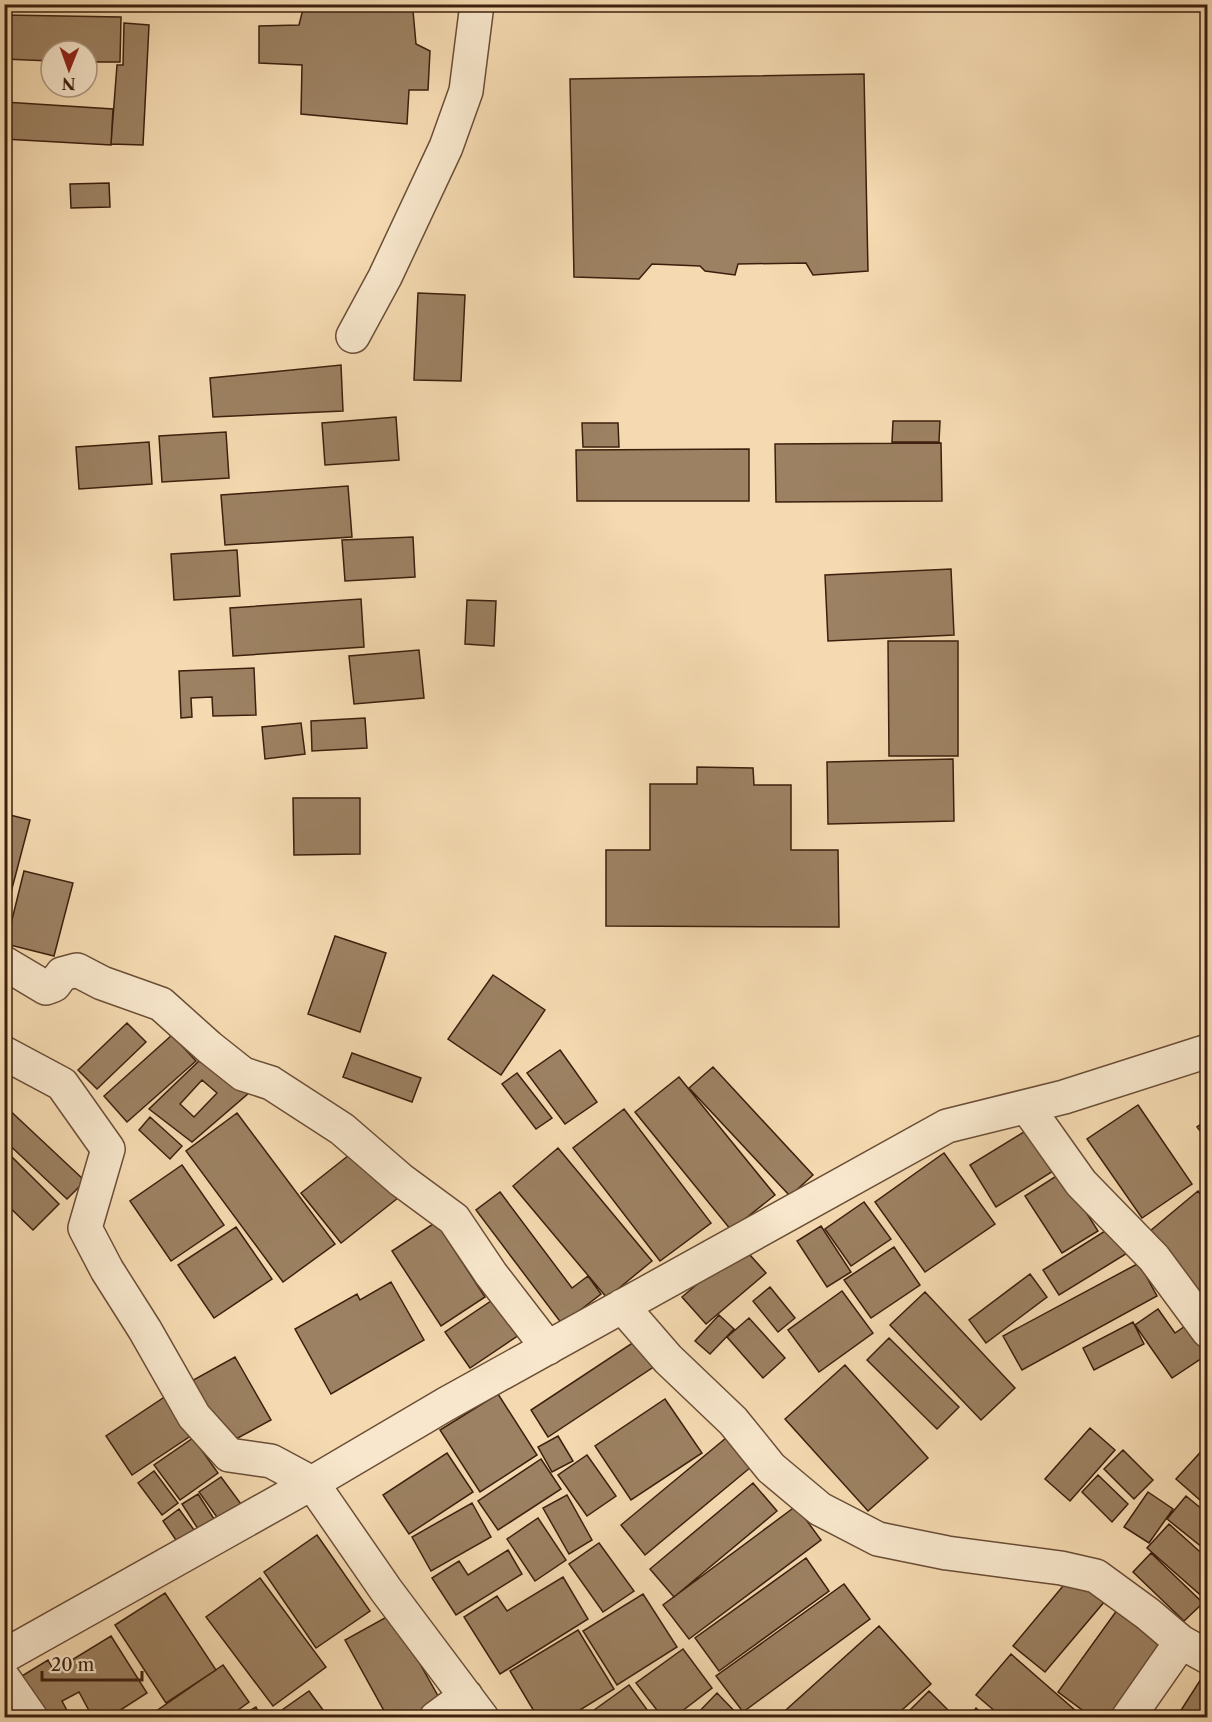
<svg xmlns="http://www.w3.org/2000/svg" width="1212" height="1722" font-family="'Libre Caslon Text',serif">
  <rect width="100%" height="100%" fill="#f5dab1"/>
  <filter id="stains"><feTurbulence type="fractalNoise" baseFrequency=".00333" numOctaves="4"/><feColorMatrix values="0 0 0 0 .2 0 0 0 0 .09 0 0 0 0 .02 0 0 0 .5 -.17"/></filter>
  <radialGradient id="worn" r=".72"><stop offset=".6" stop-color="#630" stop-opacity="0"/><stop offset="1" stop-color="#630" stop-opacity=".3"/></radialGradient>
  <path fill="#9c8162" stroke="#3c200d" stroke-width="1.5" fill-rule="evenodd" d="M304 5 413 11 416 44 430 51 428 90H409L407 124 301 114 302 65 259 63V26L299 25Z
    M4 15 121 17 120 62H87V51H51V61L4 59Z
    M124 23 149 25 143 145 111 144 117 65H123Z
    M864 74 868 271 813 275 806 263 738 264 735 275 705 271 700 266 652 264 639 279 574 277 570 79Z
    M4 102 113 109 111 145 4 139Z
    M109 183 110 207 71 208 70 184Z
    M418 293 465 295 461 381 414 380Z
    M341 365 343 411 213 417 210 378Z
    M396 417 399 460 325 465 322 423Z
    M893 421H940L939 442H892Z
    M582 423H618L619 447H583Z
    M226 432 229 478 162 482 159 436Z
    M149 442 152 484 79 489 76 447Z
    M941 443 942 501 776 502 775 444Z
    M749 449V501H577L576 450Z
    M348 486 352 537 225 545 221 495Z
    M413 537 415 577 345 581 342 540Z
    M237 550 240 596 174 600 171 554Z
    M951 569 954 635 828 641 825 575Z
    M361 599 364 647 233 656 230 608Z
    M467 600 496 601 494 646 465 644Z
    M888 641H958V756H889Z
    M419 650 424 698 354 704 349 656Z
    M254 668 256 715 213 716 212 697 191 698 192 717 181 718 179 671Z
    M365 718 367 748 312 751 311 721Z
    M301 723 305 754 265 759 262 727Z
    M953 759 954 821 828 824 827 762Z
    M697 767 753 768 754 785H791V850H838L839 927 606 926V850H650V784H697Z
    M293 798H360V854L294 855Z
    M6 814 30 820 4 919V819Z
    M24 871 73 883 54 956 6 944Z
    M335 936 386 953 360 1032 308 1014Z
    M493 975 545 1010 501 1075 448 1039Z
    M127 1023 146 1042 97 1089 78 1070Z
    M172 1035 196 1061 127 1122 104 1096Z
    M560 1050 597 1102 565 1124 527 1073Z
    M352 1053 421 1078 412 1102 343 1077Z
    M199 1061 250 1092 192 1142 149 1109ZM202 1080 217 1093 194 1117 180 1104Z
    M713 1067 813 1175 790 1196 689 1088Z
    M517 1073 552 1118 536 1129 502 1084Z
    M679 1077 775 1195 731 1230 635 1112Z
    M4 1105 85 1181 67 1199 4 1140Z
    M1138 1105 1192 1184 1142 1218 1087 1139Z
    M624 1109 711 1223 660 1261 573 1148Z
    M237 1113 335 1244 283 1282 186 1151Z
    M150 1117 182 1146 170 1159 139 1130Z
    M1208 1119V1141L1197 1127Z
    M1032 1127 1058 1168 996 1207 970 1165Z
    M358 1148 398 1198 341 1243 301 1193Z
    M558 1148 652 1261 607 1298 513 1186Z
    M4 1149 59 1204 33 1230 4 1202Z
    M944 1153 995 1224 925 1272 875 1202Z
    M182 1165 224 1225 171 1261 130 1201Z
    M1061 1173 1098 1231 1062 1253 1025 1196Z
    M1198 1191 1208 1203V1285L1199 1291 1150 1231Z
    M500 1192 572 1288 588 1276 601 1294 562 1324 476 1210Z
    M864 1202 891 1239 851 1266 825 1229Z
    M436 1222 485 1297 441 1326 392 1251Z
    M821 1226 851 1272 827 1287 797 1241Z
    M1113 1226 1129 1252 1059 1295 1043 1270Z
    M236 1227 272 1279 214 1318 178 1265Z
    M742 1246 766 1273 706 1324 682 1297Z
    M894 1247 920 1285 871 1318 844 1280Z
    M1139 1263 1157 1296 1022 1370 1003 1336Z
    M1030 1274 1047 1297 986 1343 969 1320Z
    M391 1282 424 1340 331 1394 295 1329 357 1294 360 1300Z
    M770 1287 795 1318 778 1332 753 1301Z
    M842 1291 873 1333 819 1372 788 1330Z
    M925 1292 1015 1388 981 1420 890 1325Z
    M494 1299 519 1335 470 1368 445 1332Z
    M1158 1309 1175 1333 1191 1322 1208 1346V1354L1172 1378 1135 1325Z
    M719 1315 734 1329 710 1354 695 1341Z
    M749 1318 785 1358 763 1378 727 1337Z
    M1133 1322 1144 1344 1094 1370 1083 1348Z
    M640 1338 658 1364 548 1437 531 1410Z
    M889 1338 959 1407 937 1429 867 1360Z
    M235 1357 271 1420 223 1446 188 1383Z
    M845 1365 928 1458 868 1511 785 1419Z
    M1208 1369V1382L1201 1375Z
    M498 1394 537 1455 480 1492 440 1430Z
    M166 1396 192 1435 132 1475 106 1436Z
    M665 1399 702 1453 631 1500 595 1446Z
    M1090 1428 1115 1450 1070 1501 1045 1479Z
    M558 1436 573 1461 552 1472 538 1447Z
    M193 1438 218 1473 180 1500 154 1465Z
    M726 1438 751 1467 645 1555 621 1525Z
    M1208 1444V1507L1176 1479Z
    M1123 1450 1153 1480 1134 1499 1104 1469Z
    M447 1453 473 1492 409 1534 383 1495Z
    M587 1455 616 1496 587 1516 558 1475Z
    M541 1459 561 1489 498 1530 478 1501Z
    M154 1471 178 1503 162 1515 138 1483Z
    M1098 1475 1128 1504 1112 1522 1082 1492Z
    M221 1477 241 1504 219 1520 199 1492Z
    M753 1483 777 1511 674 1597 650 1569Z
    M1148 1492 1173 1509 1149 1543 1124 1527Z
    M198 1494 216 1522 200 1532 182 1504Z
    M567 1495 592 1540 569 1554 543 1508Z
    M1186 1496 1208 1514V1552L1167 1519Z
    M472 1503 491 1537 431 1571 412 1537Z
    M796 1506 821 1540 689 1639 663 1605Z
    M179 1509 197 1534 180 1546 163 1521Z
    M538 1518 566 1560 535 1581 507 1539Z
    M1169 1524 1208 1559V1597L1205 1599 1147 1548Z
    M317 1535 370 1611 316 1648 264 1572Z
    M599 1543 634 1591 603 1612 569 1564Z
    M508 1550 522 1574 456 1615 432 1578 459 1561 468 1575Z
    M1151 1553 1203 1603 1184 1621 1133 1572Z
    M806 1558 829 1591 719 1671 695 1638Z
    M1073 1574 1105 1601 1045 1672 1013 1646Z
    M563 1577 588 1619 500 1674 464 1617 497 1596 507 1611Z
    M260 1578 326 1667 273 1706 206 1617Z
    M844 1584 870 1619 743 1712 716 1676Z
    M165 1593 216 1670 166 1703 115 1625Z
    M643 1594 677 1647 617 1685 583 1631Z
    M1120 1606 1172 1644 1118 1718H1093L1058 1692Z
    M392 1614 442 1703 415 1718H388L345 1640Z
    M879 1626 931 1684 893 1718H777Z
    M578 1630 614 1689 567 1718H538L510 1671Z
    M111 1636 147 1693 108 1718H93L79 1692 62 1701 71 1718H34L12 1682 48 1660 54 1671Z
    M683 1649 712 1688 673 1718H663L636 1683Z
    M1011 1654 1084 1718H1003L976 1695Z
    M223 1665 249 1702 227 1718H146Z
    M1201 1679 1208 1683V1718H1176Z
    M629 1685 653 1718H583Z
    M309 1691 329 1718 272 1717Z
    M929 1691 956 1718H902Z
    M717 1693 741 1718H693Z
    M256 1707 262 1718H238Z
    M976 1708 988 1718H969Z"/>
  <g fill="none" stroke-linecap="round" stroke-linejoin="round">
    <g stroke="#6a4e36" stroke-width="36">
      <path id="street" d="M353 336 385 277 446 147 466 91 477 4
        M4 963 46 988 54 985 62 974 77 970 102 983 161 1004 209 1047 243 1074 271 1083 342 1129 401 1180 454 1219 491 1274 548 1348
        M4 1053 62 1084 108 1149 85 1228 107 1270 145 1330 194 1416 229 1455 271 1461 312 1483 386 1590 482 1718
        M1027 1107 1081 1183 1154 1258 1208 1331
        M622 1306 668 1359 733 1421 771 1468 820 1509 878 1539 947 1553 1061 1568 1096 1576 1148 1614 1181 1642 1208 1657
        M4 1656 312 1483 446 1404 947 1126 1064 1097 1208 1051
        M4 1679 31 1718
        M436 1718 466 1696
        M1128 1718 1181 1642"/>
    </g>
    <use href="#street" stroke="#f8e7cc" stroke-width="33"/>
  </g>
  <rect width="1212" height="1722" fill="none" stroke="#f5dab1" stroke-width="24"/>
  <rect x="6" y="6" width="1200" height="1710" fill="none" stroke="#3c200d" stroke-width="3"/>
  <rect x="12" y="12" width="1188" height="1698" fill="none" stroke="#3c200d" stroke-width="1.5"/>
  <g transform="translate(69 69) rotate(181)"><circle r="28" fill="#f8e7cc" stroke="#ad9780" stroke-width="1.5"/>
  <path d="M0-4.5L10 22L0 15L-10 22Z" fill="#8f2418"/>
  <text y="-9" font-size="16" font-weight="bold" text-anchor="middle" fill="#3c200d">N</text>
  </g>
  <path d="M42 1671v9h100v-9" fill="none" stroke="#3c200d" stroke-width="3"/>
  <text x="51" y="1671" font-size="18" fill="#3c200d" stroke="#f8e7cc" stroke-width="4.5" paint-order="stroke">20 m</text>
  <rect width="100%" height="100%" filter="url(#stains)"/>
  <rect width="100%" height="100%" fill="url(#worn)"/>
</svg>
